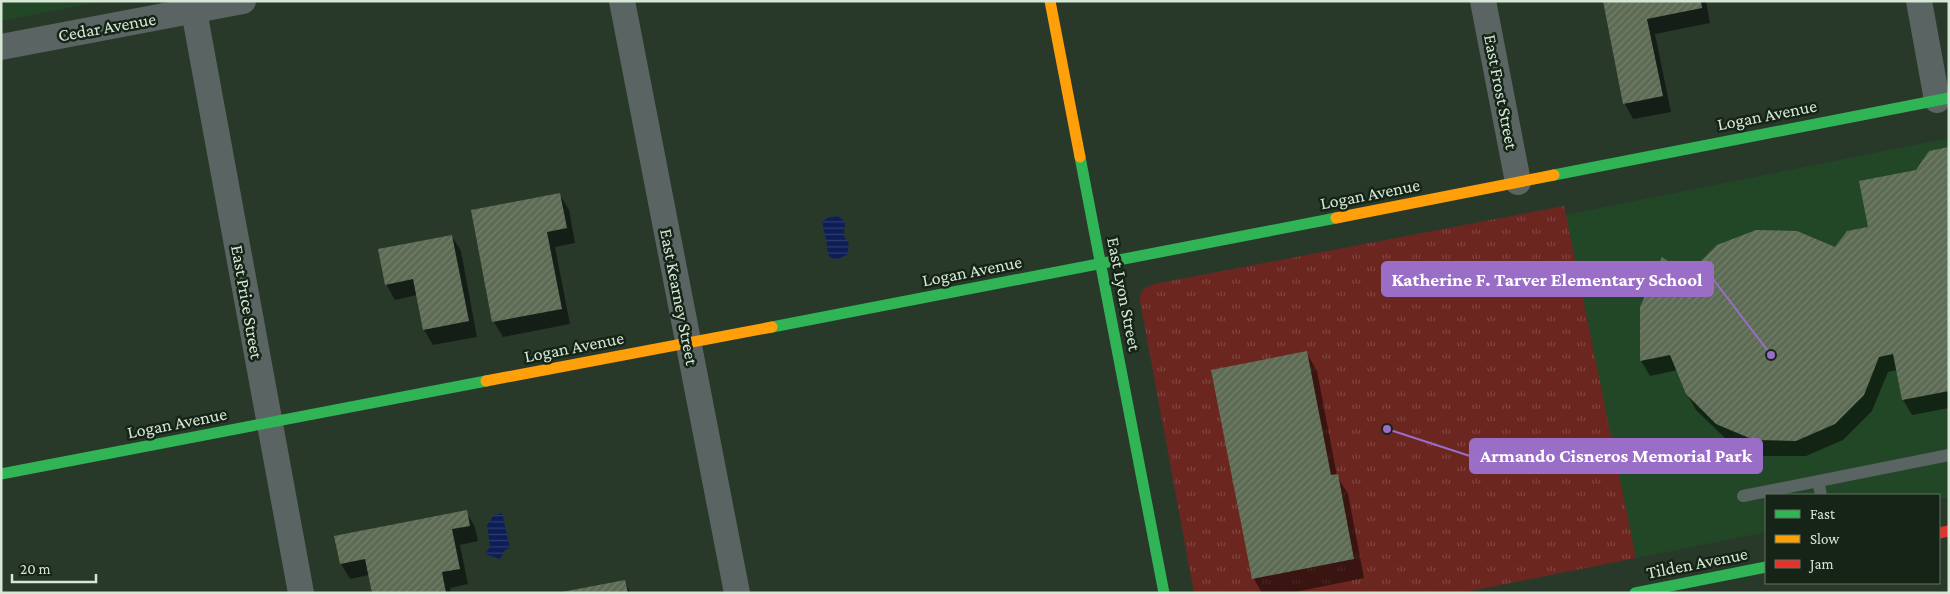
<svg xmlns="http://www.w3.org/2000/svg" width="1950" height="594" font-family="'Crimson Pro',serif">
  <defs>
    <pattern id="grass-tufts" width="24" height="20" patternUnits="userSpaceOnUse" patternTransform="scale(1.25)"><rect width="24" height="20" fill="#6b2620"/><path d="M3 7l-1-3M5 7V3M7 7l1-3M15 17l-1-3M17 17v-4M19 17l1-3" fill="none" stroke="#7f4640"/></pattern>
    <pattern id="water-rules" width="6" height="5" patternUnits="userSpaceOnUse" patternTransform="scale(1.25)"><rect width="6" height="5" fill="#0d1d57"/><path d="M0 2.5h6" fill="none" stroke="#2f3e6e"/></pattern>
    <pattern id="building-hatch" width="6" height="6" patternUnits="userSpaceOnUse" patternTransform="scale(1.25)"><rect width="6" height="6" fill="#5d6b54"/><path d="M-1 1l2-2M0 6l6-6M5 7l2-2" fill="none" stroke="#73806c"/></pattern>
  </defs>
  <rect width="100%" height="100%" fill="#28392a"/>
  <path fill="#224727" d="M1 1H103L1 21Z
    M1949 138V497L1939 499V495H1766V532L1636 558 1565 215Z"/>
  <path fill="url(#grass-tufts)" d="M1564 206 1636 558 1460 593H1194L1140 301C1139 290 1145 287 1154 284Z"/>
  <path fill="url(#water-rules)" d="M838 216 845 222 844 236 849 245 847 255 835 260 829 256C827 250 827 245 826 239 825 232 822 228 823 221L827 218Z
    M502 513 510 548 505 550 500 559 485 554 490 547 487 525 494 515Z"/>
  <path fill="#0007" d="M1604 1H1706L1710 23 1655 34 1671 112 1633 119 1625 104Z
    M1949 148V408L1912 415 1903 400 1897 370 1888 372 1872 411 1843 440 1806 456H1764L1726 439 1696 410 1687 394 1678 370 1650 376 1641 361 1687 276 1835 249 1869 228 1916 171Z
    M560 195 569 210 575 243 555 247 570 324 503 337 494 322 473 211Z
    M452 236 461 251 477 337 433 345 424 330 417 295 395 300 386 284Z
    M1306 352 1317 371 1337 476 1348 494 1364 578 1290 593H1262L1254 579 1213 370Z
    M466 512 475 527 478 541 460 545 468 584 450 588 451 593H373L369 575 350 579 341 564Z
    M624 581 631 593H564Z"/>
  <path fill="url(#building-hatch)" d="M1603 1H1701L1702 8 1647 19 1663 96 1623 104Z
    M1949 147V391L1902 400 1893 354 1879 357 1864 395 1835 424 1796 441 1754 440 1716 424 1686 394 1670 355 1640 361V307L1662 257 1687 275 1717 245 1756 230 1797 231 1835 247 1847 231 1868 227 1859 181 1916 170 1929 151Z
    M560 193 567 228 547 232 562 309 492 322 471 210Z
    M452 235 469 321 423 330 413 279 385 285 378 249Z
    M1307 351 1331 475 1338 474 1354 559 1252 579 1211 370Z
    M467 510 470 526 452 529 460 569 442 572 446 593H372L365 559 340 564 334 536Z
    M625 580 628 593H563L562 592Z"/>
  <g fill="none" stroke-linecap="round" stroke-linejoin="round">
    <path stroke="#5a6462" stroke-width="12" d="M1818 481 1821 495
      M1743 496 1949 455"/>
    <path stroke="#5a6462" stroke-width="26" d="M622 1 737 593
      M1483 1 1518 182
      M1919 1 1937 100
      M194 11 301 593
      M1 47 243 1"/>
    <path stroke="#30b455" stroke-width="11" d="M1080 157 1164 593
      M1554 175 1949 98
      M772 327 1336 218
      M1 474 486 381
      M1635 593 1766 567"/>
    <path stroke="#ff9f0a" stroke-width="11" d="M1050 1 1080 157
      M1336 218 1554 175
      M486 381 772 327"/>
    <path stroke="#e5322d" stroke-width="11" d="M1939 533 1949 531"/>
  </g>
  <g text-anchor="middle" stroke-width="5" stroke-linejoin="round" paint-order="stroke">
    <g font-size="18" fill="#d5e8d6" stroke="#152417">
      <text transform="translate(107 27) rotate(-10)" y="6">Cedar Avenue</text>
      <text transform="translate(1501 92) rotate(79)" y="6">East Frost Street</text>
      <text transform="translate(1767 115) rotate(-11)" y="6">Logan Avenue</text>
      <text transform="translate(1370 194) rotate(-11)" y="6">Logan Avenue</text>
      <text transform="translate(972 271) rotate(-11)" y="6">Logan Avenue</text>
      <text transform="translate(1124 294) rotate(79)" y="6">East Lyon Street</text>
      <text transform="translate(679 297) rotate(79)" y="6">East Kearney Street</text>
      <text transform="translate(247 302) rotate(80)" y="6">East Price Street</text>
      <text transform="translate(574 347) rotate(-11)" y="6">Logan Avenue</text>
      <text transform="translate(177 423) rotate(-11)" y="6">Logan Avenue</text>
      <text transform="translate(1697 563) rotate(-11)" y="6">Tilden Avenue</text>
    </g>
  </g>
  <path fill="none" stroke="#9a6ec7" stroke-width="2" d="M1771 355L1713 279M1387 429L1470 456"/>
  <g fill="#9a6ec7" stroke="#152417" stroke-width="2">
    <circle cx="1771" cy="355" r="5"/>
    <circle cx="1387" cy="429" r="5"/>
  </g>
  <g fill="#9a6ec7" stroke="#9a6ec7" stroke-width="2">
    <rect x="1382" y="262" width="331" height="34" rx="5"/>
    <rect x="1470" y="439" width="292" height="34" rx="5"/>
  </g>
  <g font-size="19" text-anchor="middle" font-weight="bold" fill="#fff">
    <text x="1547" y="286">Katherine F. Tarver Elementary School</text>
    <text x="1616" y="462">Armando Cisneros Memorial Park</text>
  </g>
  <rect width="1950" height="594" fill="none" stroke="#d5e8d6" stroke-width="5"/>
  <rect x="1765" y="494" width="175" height="90" fill="#152417" stroke="#627263"/>
  <rect x="1775" y="510" width="25" height="8" fill="#30b455" stroke="#627263"/>
  <text x="1810" y="519" font-size="15" fill="#d5e8d6">Fast</text>
  <rect x="1775" y="535" width="25" height="8" fill="#ff9f0a" stroke="#627263"/>
  <text x="1810" y="544" font-size="15" fill="#d5e8d6">Slow</text>
  <rect x="1775" y="560" width="25" height="8" fill="#e5322d" stroke="#627263"/>
  <text x="1810" y="569" font-size="15" fill="#d5e8d6">Jam</text>
  <path d="M12 574v8h84v-8" fill="none" stroke="#d5e8d6" stroke-width="2.5"/>
  <text x="20" y="574" font-size="15" fill="#d5e8d6" stroke="#152417" stroke-width="4" paint-order="stroke">20 m</text>
</svg>
